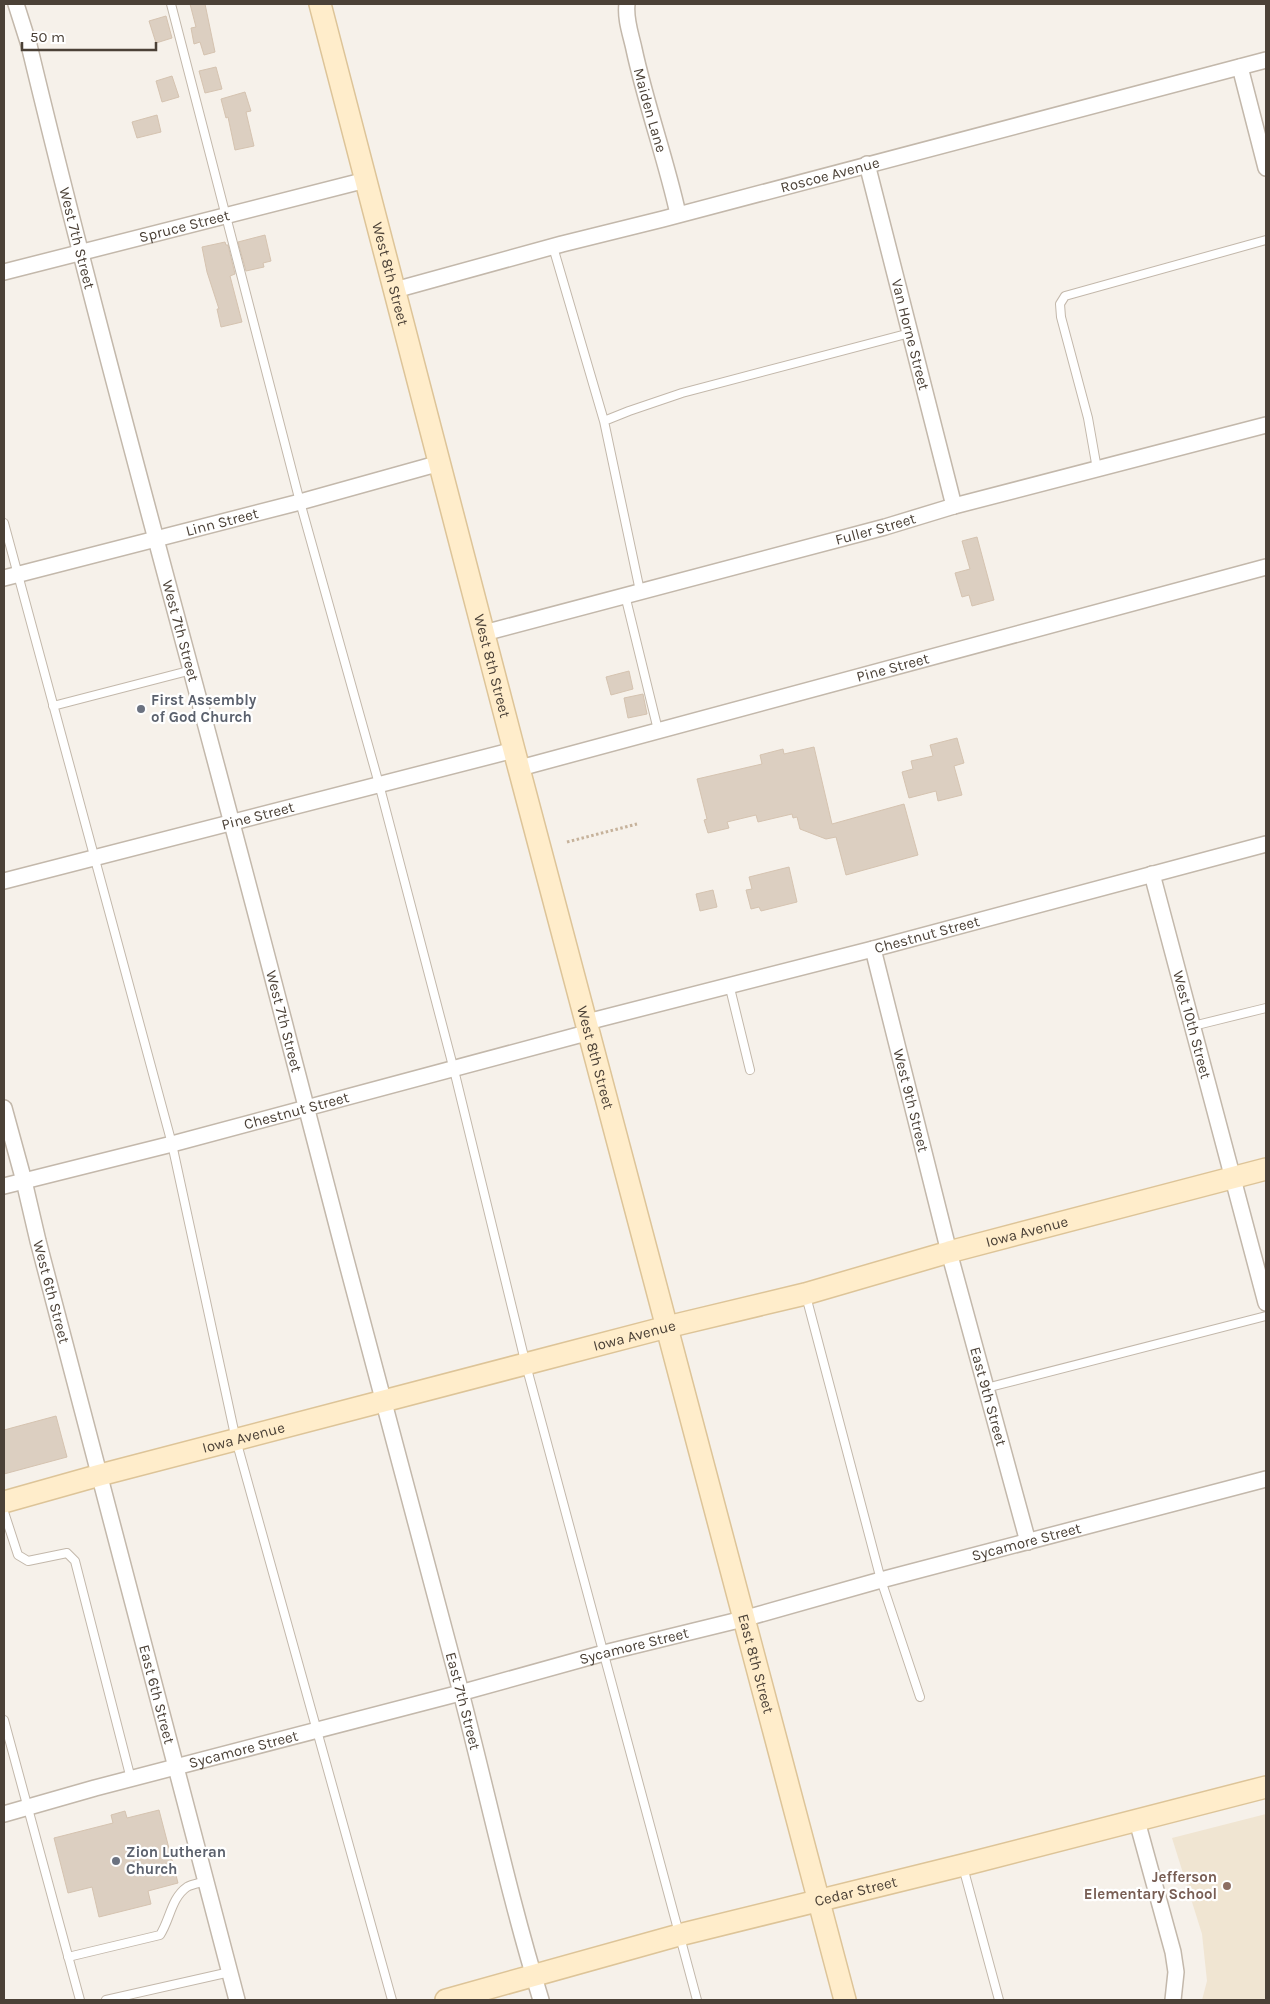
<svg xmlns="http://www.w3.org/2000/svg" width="1270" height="2004" font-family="Karla,sans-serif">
  <rect width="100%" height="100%" fill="#f6f1ea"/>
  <path fill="#f0e5d2" d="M1266 1814V2000H1202L1207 1981 1202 1934 1172 1838Z"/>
  <path fill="#dccfc1" stroke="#d5c3b0" d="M190 4H205L215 52 204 55 200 42 194 44 191 28 196 27Z
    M166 16 172 38 156 43 149 21Z
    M216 67 222 89 205 93 199 71Z
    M172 76 179 97 162 102 156 81Z
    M245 92 251 111 246 112 254 146 235 150 228 117 226 118 221 99Z
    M157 115 161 132 137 138 132 122Z
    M265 235 271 261 263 263 264 267 246 271 238 242Z
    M225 242 226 245H228L235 274 230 276 242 322 221 327 217 309H219L207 272 202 247Z
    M977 537 994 600 972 606 969 595 962 597 955 573 970 569 962 541Z
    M629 671 633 689 611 695 606 677Z
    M643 694 647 714 628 718 624 698Z
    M957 738 964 763 954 766 962 795 938 801 936 791 909 798 902 772 913 769 911 761 933 756 930 745Z
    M814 747 832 824 904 804 918 855 846 875 836 837 826 839 800 829 797 817 793 818 792 814 758 822 756 815 727 822 729 828 708 833 704 820 707 819 697 779 762 764 760 755 783 749 784 754Z
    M789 867 797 902 761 911 759 907 751 909 746 890 752 889 749 877Z
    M713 890 717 907 700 911 696 894Z
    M56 1416 67 1457 4 1474V1430Z
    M159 1810 178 1883 148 1891 151 1904 99 1917 92 1887 68 1893 54 1838 113 1823 111 1815 125 1811 127 1818Z"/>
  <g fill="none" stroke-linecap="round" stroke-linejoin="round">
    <g stroke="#c3b8ab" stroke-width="10">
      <path id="lane" d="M171 4 300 502 379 784 454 1070 526 1365 697 2000
        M553 247 604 421 640 591
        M604 421 629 411 682 393 910 333
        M1097 469 1088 418 1061 317 1060 304 1065 296 1266 240
        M4 523 172 1144 236 1440 392 2000
        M625 595 658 730
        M53 706 192 670
        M729 984 750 1070
        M1193 1026 1266 1008
        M806 1296 881 1580 920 1697
        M986 1388 1266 1316
        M4 1512 18 1555 28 1561 67 1553 75 1561 131 1779
        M4 1720 80 2000
        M963 1867 999 2000
        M68 1957 160 1935C170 1920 171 1898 187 1887 192 1884 200 1883 206 1881
        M106 2000 230 1972"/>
    </g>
    <g stroke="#c3b8ab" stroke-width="18">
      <g id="street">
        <path id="s1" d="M16 4 29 45C109 378 203 706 288 1037 342 1247 398 1457 454 1666 484 1777 507 1890 541 2000"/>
        <path id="s2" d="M627 4C625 19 631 35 634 49 646 105 666 159 678 214"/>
        <path d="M1240 67 1266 168"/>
        <path id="s3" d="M867 164 954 506"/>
        <path id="s4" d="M4 272 366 180"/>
        <path id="s5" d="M395 290 562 244 663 219 1266 60"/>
        <path id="s6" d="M4 578 300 502 440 463"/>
        <path id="s7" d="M484 633 885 527 954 506 1266 425"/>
        <path id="s8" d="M520 768 1266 567"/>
        <path id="s9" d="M1152 874 1266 1303"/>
        <path id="s10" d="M4 881 514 750"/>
        <path id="s11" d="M873 949 949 1252 1028 1542"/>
        <path id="s12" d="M587 1022 873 949 1266 844"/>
        <path id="s13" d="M4 1108 24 1181 38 1241 237 2000"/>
        <path id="s14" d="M4 1186 172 1144 590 1032"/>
        <path id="s15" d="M4 1814 95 1788 460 1693 604 1653 743 1619 881 1580 1266 1479"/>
        <path d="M1137 1821 1173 1952 1176 1972 1173 2000"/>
      </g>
    </g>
    <g stroke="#ddc498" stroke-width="24">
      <g id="secondary">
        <path id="s16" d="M320 4 514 750 845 2000"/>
        <path id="s17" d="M4 1502 100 1475 667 1327 805 1294 949 1252 1266 1169"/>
        <path id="s18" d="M446 2000 679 1935 963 1865 1266 1787"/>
      </g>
    </g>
    <path stroke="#c6b29b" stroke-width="3" stroke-dasharray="2.5 2.5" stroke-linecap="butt" d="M567 842 637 824"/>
    <use href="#lane" stroke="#fff" stroke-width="8"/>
    <use href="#street" stroke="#fff" stroke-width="15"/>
    <use href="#secondary" stroke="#ffedcb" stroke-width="21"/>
  </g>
  <g fill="#6b7280" stroke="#fff" stroke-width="2">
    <circle cx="141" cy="709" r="5"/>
    <circle cx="116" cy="1861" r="5"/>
  </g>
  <circle fill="#8d6e63" stroke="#fff" stroke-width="2" cx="1227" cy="1886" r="5"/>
  <g text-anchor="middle" stroke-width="4.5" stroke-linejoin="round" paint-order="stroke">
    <g font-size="15" fill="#4b4137" stroke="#fff">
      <text dy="5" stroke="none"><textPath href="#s2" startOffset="109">Maiden Lane</textPath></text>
      <text dy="5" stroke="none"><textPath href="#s5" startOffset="450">Roscoe Avenue</textPath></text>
      <text dy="5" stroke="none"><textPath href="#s4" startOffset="186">Spruce Street</textPath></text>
      <text dy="5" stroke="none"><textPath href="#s1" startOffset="242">West 7th Street</textPath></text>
      <text dy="5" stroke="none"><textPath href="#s16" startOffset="279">West 8th Street</textPath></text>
      <text dy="5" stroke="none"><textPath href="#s3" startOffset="176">Van Horne Street</textPath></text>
      <text dy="5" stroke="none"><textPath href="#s6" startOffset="225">Linn Street</textPath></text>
      <text dy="5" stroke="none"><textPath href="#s7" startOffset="405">Fuller Street</textPath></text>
      <text dy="5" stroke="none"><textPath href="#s1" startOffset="648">West 7th Street</textPath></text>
      <text dy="5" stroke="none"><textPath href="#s16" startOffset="684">West 8th Street</textPath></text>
      <text dy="5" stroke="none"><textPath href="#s8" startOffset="386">Pine Street</textPath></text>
      <text dy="5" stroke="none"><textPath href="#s10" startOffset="262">Pine Street</textPath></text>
      <text dy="5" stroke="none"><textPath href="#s12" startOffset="351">Chestnut Street</textPath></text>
      <text dy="5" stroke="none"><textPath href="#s1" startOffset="1052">West 7th Street</textPath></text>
      <text dy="5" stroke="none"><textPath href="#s9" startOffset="156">West 10th Street</textPath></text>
      <text dy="5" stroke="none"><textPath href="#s16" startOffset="1089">West 8th Street</textPath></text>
      <text dy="5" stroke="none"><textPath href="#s11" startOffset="156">West 9th Street</textPath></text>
      <text dy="5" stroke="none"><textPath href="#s14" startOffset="302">Chestnut Street</textPath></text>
      <text dy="5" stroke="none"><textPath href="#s17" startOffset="1058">Iowa Avenue</textPath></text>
      <text dy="5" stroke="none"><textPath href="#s13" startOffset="190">West 6th Street</textPath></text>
      <text dy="5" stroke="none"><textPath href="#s17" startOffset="652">Iowa Avenue</textPath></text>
      <text dy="5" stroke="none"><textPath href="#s11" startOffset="462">East 9th Street</textPath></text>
      <text dy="5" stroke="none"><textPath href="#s17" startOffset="248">Iowa Avenue</textPath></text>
      <text dy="5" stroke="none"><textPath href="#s15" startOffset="1058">Sycamore Street</textPath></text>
      <text dy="5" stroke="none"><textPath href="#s15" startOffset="652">Sycamore Street</textPath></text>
      <text dy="5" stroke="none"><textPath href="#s16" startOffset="1716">East 8th Street</textPath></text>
      <text dy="5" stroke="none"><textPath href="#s13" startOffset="606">East 6th Street</textPath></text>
      <text dy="5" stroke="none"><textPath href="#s1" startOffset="1755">East 7th Street</textPath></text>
      <text dy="5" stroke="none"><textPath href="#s15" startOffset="248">Sycamore Street</textPath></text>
      <text dy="5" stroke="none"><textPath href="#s18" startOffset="424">Cedar Street</textPath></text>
    </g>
    <g font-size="15" font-weight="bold" fill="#5b616d" stroke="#fff" text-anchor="start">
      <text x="151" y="705">First Assembly<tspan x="151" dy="17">of God Church</tspan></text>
      <text x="126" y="1857">Zion Lutheran<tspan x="126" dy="17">Church</tspan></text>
    </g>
    <g font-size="15" font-weight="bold" fill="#785e54" stroke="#fff" text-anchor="end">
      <text x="1217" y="1882">Jefferson<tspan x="1217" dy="17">Elementary School</tspan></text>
    </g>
  </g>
  <rect width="1270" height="2004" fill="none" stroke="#4b4137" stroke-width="10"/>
  <path d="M22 42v8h134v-8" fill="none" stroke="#4b4137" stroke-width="2.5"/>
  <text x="30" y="42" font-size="15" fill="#4b4137" stroke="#ffffff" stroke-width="4" paint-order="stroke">50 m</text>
</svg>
